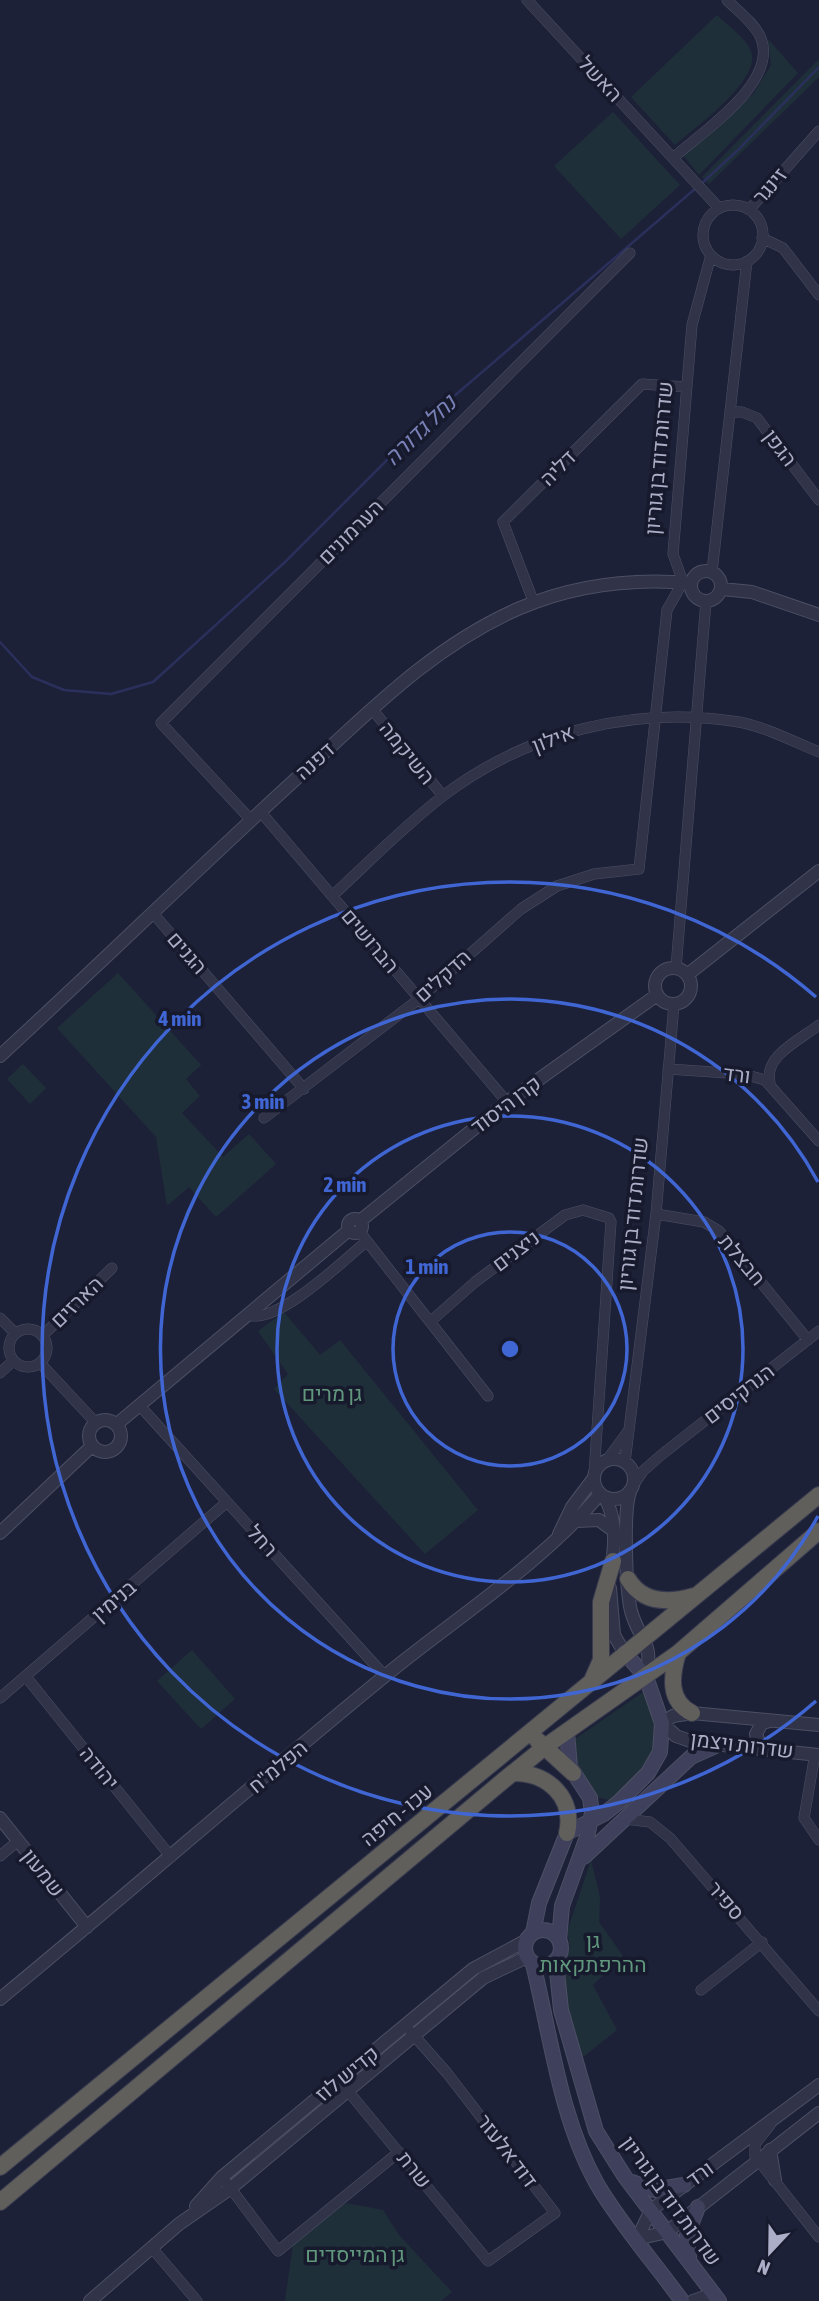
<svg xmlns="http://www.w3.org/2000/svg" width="819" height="2301" font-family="'Asap Condensed',Heebo,sans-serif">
  <rect width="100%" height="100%" fill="#1d2138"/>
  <path fill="#1f2f39" d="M717 15C727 25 746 38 751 51 762 80 694 128 675 145L631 97Z
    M768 39 798 73 699 175 684 156 754 93 771 65Z
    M819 59V77L709 184 702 177Z
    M613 112 680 185 621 239 554 166Z
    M118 973 201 1065 186 1079 200 1096 182 1113 223 1157 249 1134 276 1164 216 1217 189 1187 167 1206 156 1137 57 1028Z
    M23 1064 46 1088 30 1104 7 1079Z
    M284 1312 320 1355 340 1340 478 1510 425 1554 274 1389 288 1374 258 1331Z
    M192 1650 235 1699 201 1729 157 1681Z
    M646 1690 656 1722 653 1762 613 1801 596 1797 576 1764 575 1739Z
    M591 1860 600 1897 599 1922 623 1956 593 1985 617 2030 578 2061 567 2010 565 1968 570 1946 567 1932Z
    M346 2203 383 2210 399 2235 452 2292 441 2301H285L293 2244Z"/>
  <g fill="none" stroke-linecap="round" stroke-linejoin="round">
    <path stroke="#2a305b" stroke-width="2.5" d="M701 184 738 150 819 67
      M0 642 32 677 64 690 111 694 153 682 285 562 431 416 696 188"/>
    <g stroke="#4c4f64" stroke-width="11">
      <path id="minor" d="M527 0 719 208
        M673 158C703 131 781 81 760 36 753 22 738 11 727 0
        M703 235a30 30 0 1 1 60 0a30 30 0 1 1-60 0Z
        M749 210 819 131
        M762 238 783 248 819 295
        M732 412H742L757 418 819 500
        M712 572 747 261
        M534 603 503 522 642 384 686 387
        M372 709 443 796
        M260 811 507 1102
        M251 820 161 723 630 253
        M332 896C368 863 404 826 443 796 527 732 635 705 739 722 766 727 794 742 819 752
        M152 912 304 1089
        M676 968 706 601
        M668 1069 743 1074 765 1080 819 1141
        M770 1083C763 1056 800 1040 819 1025
        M264 1118 419 999 521 909 557 886 594 874 639 869 667 610 683 582 673 554 692 325 711 255
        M656 1214 704 1222 719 1231 808 1340
        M359 1231 488 1396
        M249 1315C277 1325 344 1260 367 1241
        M0 1318 15 1333
        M431 1321 475 1282 565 1215 583 1210 609 1218 611 1222 594 1474
        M9 1348a19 19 0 1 1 38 0a19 19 0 1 1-38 0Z
        M42 1336 112 1268
        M40 1363 95 1422
        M0 1373 13 1361
        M140 1406 385 1676
        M607 1460 629 1430
        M625 1462 656 1214 674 1004
        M634 1484 643 1471 660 1456 819 1331
        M27 1678 171 1857
        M0 1698 227 1502
        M815 1754 804 1818 819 1840
        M625 1819 650 1822 670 1838 819 2011
        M0 1856 18 1841
        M701 1990 762 1942
        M339 2080 488 2261 555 2213 447 2073 411 2032
        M770 2125 755 2144V2156L819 2237
        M222 2177 278 2251 399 2152
        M152 2248 197 2301"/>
    </g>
    <g stroke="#4c4f64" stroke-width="14">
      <path id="tertiary" d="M691 586a15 15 0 1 1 30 0a15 15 0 1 1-30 0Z
        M722 589 752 592 819 615
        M655 986a18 18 0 1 1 36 0a18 18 0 1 1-36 0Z
        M687 975 819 871
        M0 1056C100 964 197 869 298 777 368 713 432 646 520 608 574 585 634 578 691 583
        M348 1226a7 7 0 1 1 14 0a7 7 0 1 1-14 0Z
        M360 1221 507 1102 657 995
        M89 1436a16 16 0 1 1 32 0a16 16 0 1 1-32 0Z
        M117 1424 349 1230
        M594 1479a20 20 0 1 1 40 0a20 20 0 1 1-40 0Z
        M630 1492C623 1511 626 1591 631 1611 640 1643 654 1640 646 1677
        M605 1498C617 1520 615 1546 611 1570
        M577 1521 599 1520 614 1531
        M0 1533 92 1446
        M559 1534 572 1507 593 1479
        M610 1588 614 1635 624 1652
        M819 1725 692 1713 673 1716 662 1723 676 1736 693 1742 819 1755
        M767 1749 760 1745 756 1734 762 1723 770 1721
        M0 1818 87 1927
        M0 1999C130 1892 256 1781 386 1675 457 1617 541 1564 600 1494
        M770 2150 775 2180
        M196 2206 222 2177 473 1969 527 1940
        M637 2239 651 2210 819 2085
        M637 2239 667 2232 819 2113
        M90 2301 179 2224 231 2188 483 1978 527 1957
        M693 2301 713 2294"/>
    </g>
    <g stroke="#4c4f64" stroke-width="16">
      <path id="secondary" d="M584 1857 691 1757 720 1744
        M525 1948a18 18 0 1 1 36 0a18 18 0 1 1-36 0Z
        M533 1933 539 1903 567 1833 604 1814 619 1802 648 1773 660 1752 662 1723 646 1677 624 1652
        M559 1940 562 1906 587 1837 592 1813 590 1798 570 1767 567 1732
        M556 1962 561 2010 596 2131 625 2177 719 2301
        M533 1964C551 2037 560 2118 597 2184 621 2225 654 2262 682 2301
        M632 2182 654 2190 684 2185
        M689 2257 687 2235 698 2207"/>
    </g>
    <g stroke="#393c50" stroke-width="18">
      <path id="trunk" d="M628 1579C643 1604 670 1603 694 1596
        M678 1653C671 1676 668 1701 692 1713
        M593 1678 601 1660V1602L613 1561
        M537 1740 573 1773
        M514 1773C548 1773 575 1798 567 1833
        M0 2167 819 1495
        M0 2202 504 1780 546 1746 678 1653 819 1531"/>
    </g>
    <use href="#minor" stroke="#313449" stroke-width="10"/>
    <use href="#tertiary" stroke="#313449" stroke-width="12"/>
    <use href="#secondary" stroke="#3f415c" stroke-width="14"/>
    <use href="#trunk" stroke="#605f5b" stroke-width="16"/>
  </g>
  <g fill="none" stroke="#4066d4" stroke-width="3.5">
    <circle cx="510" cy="1349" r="117"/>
    <circle cx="510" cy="1349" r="233"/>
    <path d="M818 1516A350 350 0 1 1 818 1182"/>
    <path d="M816 1701A467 467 0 1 1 816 997"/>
  </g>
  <g text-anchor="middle" stroke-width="7" stroke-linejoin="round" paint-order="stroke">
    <g font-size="21" fill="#abaec6" stroke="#171a2d">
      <text transform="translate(600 79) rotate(47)" y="7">האשל</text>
      <text transform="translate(770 186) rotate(-49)" y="7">זינגר</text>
      <text transform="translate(780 448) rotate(53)" y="7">הגפן</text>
      <text transform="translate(659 458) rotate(-85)" y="7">שדרות דוד בן גוריון</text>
      <text transform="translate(558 468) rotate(-45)" y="7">דליה</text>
      <text transform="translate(351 532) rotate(-45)" y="7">הערמונים</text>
      <text transform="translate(553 739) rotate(-21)" y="7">אילון</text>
      <text transform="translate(407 753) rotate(51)" y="7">השיקמה</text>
      <text transform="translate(315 761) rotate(-42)" y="7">דפנה</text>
      <text transform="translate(370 941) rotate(50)" y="7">הברושים</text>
      <text transform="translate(187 953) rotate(49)" y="7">הגנים</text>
      <text transform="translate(443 976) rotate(-42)" y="7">הדקלים</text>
      <text transform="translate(737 1075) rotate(7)" y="7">ורד</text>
      <text transform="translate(506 1105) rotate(-37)" y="7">קרן היסוד</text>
      <text transform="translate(633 1214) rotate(-84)" y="7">שדרות דוד בן גוריון</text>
      <text transform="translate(516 1251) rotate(-37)" y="7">ניצנים</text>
      <text transform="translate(742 1260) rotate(50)" y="7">חבצלת</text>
      <text transform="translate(77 1302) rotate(-44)" y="7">הארזים</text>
      <text transform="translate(739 1394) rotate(-38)" y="7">הנרקיסים</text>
      <text transform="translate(262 1541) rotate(48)" y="7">רחל</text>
      <text transform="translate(114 1601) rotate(-41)" y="7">בנימין</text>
      <text transform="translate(742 1745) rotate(7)" y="7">שדרות ויצמן</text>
      <text transform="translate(278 1767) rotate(-40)" y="7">הפלמ"ח</text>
      <text transform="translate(99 1768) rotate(51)" y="7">יהודה</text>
      <text transform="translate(397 1815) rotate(-39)" y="7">עכו - חיפה</text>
      <text transform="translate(43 1873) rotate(52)" y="7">שמעון</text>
      <text transform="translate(726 1901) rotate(49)" y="7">ספיר</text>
      <text transform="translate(347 2074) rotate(-39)" y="7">קדיש לוז</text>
      <text transform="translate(507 2151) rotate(53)" y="7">דוד אלעזר</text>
      <text transform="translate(414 2170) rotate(51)" y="7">שרת</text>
      <text transform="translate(700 2174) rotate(-36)" y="7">ורד</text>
      <text transform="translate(671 2201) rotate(54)" y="7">שדרות דוד בן גוריון</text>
    </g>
    <g font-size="21" fill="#61987d" stroke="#171a2d">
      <text x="332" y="1401">גן מרים</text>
      <text x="593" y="1948">גן<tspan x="593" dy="24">ההרפתקאות</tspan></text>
      <text x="355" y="2262">גן המייסדים</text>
    </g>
    <g font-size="23" font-style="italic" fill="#7880b6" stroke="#171a2d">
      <text transform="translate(420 430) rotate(-44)" y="8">נחל גדורה</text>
    </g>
  </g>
  <circle cx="510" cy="1349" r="10" fill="#4066d4" stroke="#171a2d" stroke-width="3.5"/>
  <g font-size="21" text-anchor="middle" font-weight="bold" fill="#4066d4" stroke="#171a2d" stroke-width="7" stroke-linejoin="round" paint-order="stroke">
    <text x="180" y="1026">4 min</text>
    <text x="263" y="1109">3 min</text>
    <text x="345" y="1192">2 min</text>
    <text x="427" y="1274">1 min</text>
  </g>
  <g transform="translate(770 2252) rotate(202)" stroke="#171a2d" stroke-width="5" paint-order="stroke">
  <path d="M0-5L12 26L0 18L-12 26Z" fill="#abaec6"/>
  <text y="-10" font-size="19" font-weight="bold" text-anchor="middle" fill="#abaec6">N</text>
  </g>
</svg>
